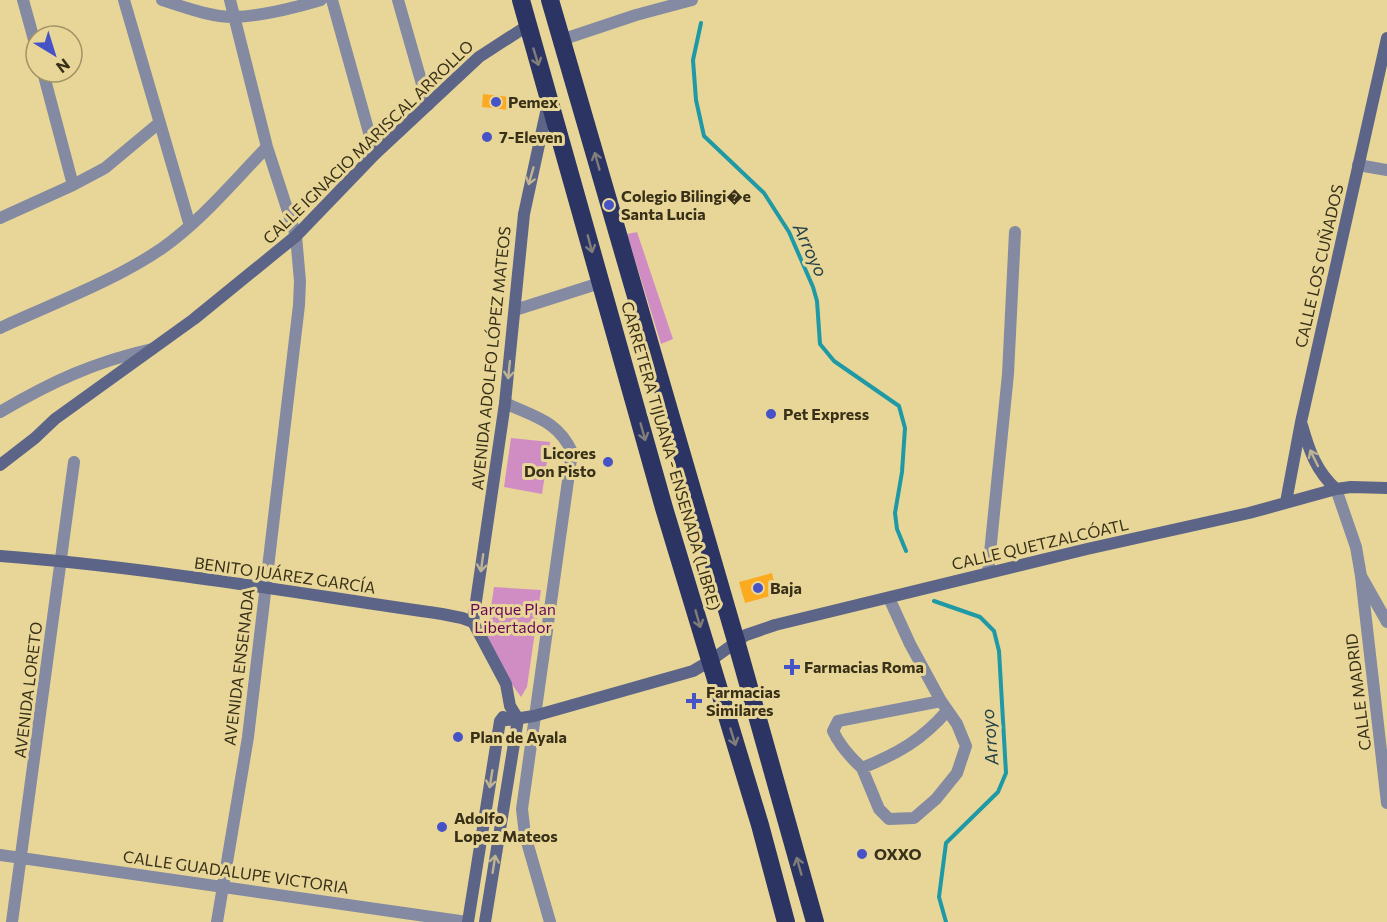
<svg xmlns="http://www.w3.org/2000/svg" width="1387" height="922" font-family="Commissioner,sans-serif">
  <rect width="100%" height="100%" fill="#e8d698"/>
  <path fill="#d08dc4" d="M637 232 673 339 661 344 627 234Z
    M511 438 550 442 542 494 504 487Z
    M494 587 541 590 527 687 521 697 485 647Z"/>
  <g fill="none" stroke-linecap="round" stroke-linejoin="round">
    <path stroke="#1e99a5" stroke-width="4" d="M701 23 693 60 696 100 704 136 764 193 789 232 813 287 817 301 820 344 834 361 899 406 905 428 902 472 895 513 897 529 906 551
      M934 601 980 617 994 631 999 651 1006 773 998 792 946 843 939 897 946 922"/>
  </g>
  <path fill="#fcaa1f" d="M483 94 510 97 509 110 482 107Z
    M772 573 777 594 745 603 739 582Z"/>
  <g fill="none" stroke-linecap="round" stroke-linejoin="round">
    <path stroke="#838aa2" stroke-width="12" d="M23 0 36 47
      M124 0 190 226
      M162 0C184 7 210 17 234 17 263 16 294 8 321 0
      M332 0 375 154
      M398 0 428 105
      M561 40 636 15 692 0
      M43 72 73 185
      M1358 165 1387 170
      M0 218 73 185 105 168 159 123
      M515 310 600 283
      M0 328C52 304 114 281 161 249 201 221 233 182 267 147
      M505 403C535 417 558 421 572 452L522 809 525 835 550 922
      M0 412C51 382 94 362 152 349
      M1336 489 1356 547 1361 576 1387 622
      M988 573 1008 374 1015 232
      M1361 576 1387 803
      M889 598 910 644 941 701 957 724 966 746 957 773 936 799 914 818 889 819 879 809 862 768C897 754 922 740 947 711
      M862 768C850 757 840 746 833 731L838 721 941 701
      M0 855 467 922
      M12 922 74 462
      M217 922 248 737 299 305 300 281 296 236 267 147 230 0"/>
    <path stroke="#5c6587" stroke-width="12" d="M1302 425C1309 450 1316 471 1336 489
      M0 465 35 438 55 419 194 319 296 236 375 154 479 57 527 26
      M1286 502 1301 422 1387 38
      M0 556C148 567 295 593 442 614L462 618 473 622 506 684 510 706 518 719 485 922
      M473 622 505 403 524 214 548 103
      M500 721 534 716 693 671 710 661 746 635 775 625 1087 549 1249 513 1336 489 1351 487 1387 488
      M468 922 500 721 503 717"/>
    <path stroke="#2b3462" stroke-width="18" d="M521 0 664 508 760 825 786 922
      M550 0 736 641 815 922"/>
  </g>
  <defs><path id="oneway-shaft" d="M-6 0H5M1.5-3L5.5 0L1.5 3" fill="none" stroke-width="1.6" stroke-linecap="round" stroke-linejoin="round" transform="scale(1.5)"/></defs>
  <g stroke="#807d7a">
    <use href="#oneway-shaft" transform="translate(536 57) rotate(73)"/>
    <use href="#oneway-shaft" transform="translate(597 161) rotate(-106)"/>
    <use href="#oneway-shaft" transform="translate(590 244) rotate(75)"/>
    <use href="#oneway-shaft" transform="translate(643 432) rotate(74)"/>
    <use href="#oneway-shaft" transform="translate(698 619) rotate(74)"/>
    <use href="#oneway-shaft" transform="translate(733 737) rotate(73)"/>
    <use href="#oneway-shaft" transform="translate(799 866) rotate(-106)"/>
  </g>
  <g stroke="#beb493">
    <use href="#oneway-shaft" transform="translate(531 176) rotate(106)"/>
    <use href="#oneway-shaft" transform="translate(509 370) rotate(96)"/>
    <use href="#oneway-shaft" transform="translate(1314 458) rotate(-116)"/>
    <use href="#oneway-shaft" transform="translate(482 563) rotate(98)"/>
    <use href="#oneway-shaft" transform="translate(491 779) rotate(99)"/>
    <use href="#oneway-shaft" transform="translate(494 864) rotate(-81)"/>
  </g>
  <g fill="#4653c7" stroke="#e8d698" stroke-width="2">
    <circle cx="496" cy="102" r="6"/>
    <circle cx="487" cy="137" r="6"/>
    <circle cx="609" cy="205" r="6"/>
    <circle cx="771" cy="414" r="6"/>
    <circle cx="608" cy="462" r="6"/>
    <circle cx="758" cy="588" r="6"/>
    <path d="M789 658h6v6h6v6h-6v6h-6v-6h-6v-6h6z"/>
    <path d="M691 692h6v6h6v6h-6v6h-6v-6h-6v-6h6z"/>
    <circle cx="458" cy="737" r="6"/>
    <circle cx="442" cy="827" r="6"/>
    <circle cx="862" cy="854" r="6"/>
  </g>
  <g text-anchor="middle" stroke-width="6" stroke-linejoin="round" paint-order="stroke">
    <g font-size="16" font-weight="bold" fill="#383018" stroke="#e8d698" text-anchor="start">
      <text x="508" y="108">Pemex</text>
      <text x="499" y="143">7-Eleven</text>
      <text x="621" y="202">Colegio Bilingi�e<tspan x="621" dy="18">Santa Lucia</tspan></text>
      <text x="783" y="420">Pet Express</text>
      <text x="596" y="459" text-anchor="end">Licores<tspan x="596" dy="18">Don Pisto</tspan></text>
      <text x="770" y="594">Baja</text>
      <text x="804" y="673">Farmacias Roma</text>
      <text x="706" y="698">Farmacias<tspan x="706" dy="18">Similares</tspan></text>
      <text x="470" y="743">Plan de Ayala</text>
      <text x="454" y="824">Adolfo<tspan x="454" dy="18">Lopez Mateos</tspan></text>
      <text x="874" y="860">OXXO</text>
    </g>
    <g font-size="16" fill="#383018" stroke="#e8d698">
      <text transform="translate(368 142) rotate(-44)" y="6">CALLE IGNACIO MARISCAL ARROLLO</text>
      <text transform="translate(1319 266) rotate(-77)" y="6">CALLE LOS CUÑADOS</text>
      <text transform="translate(491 358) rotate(-84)" y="6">AVENIDA ADOLFO LÓPEZ MATEOS</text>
      <text transform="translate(671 456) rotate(74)" y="6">CARRETERA TIJUANA - ENSENADA (LIBRE)</text>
      <text transform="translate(1040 544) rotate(-13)" y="6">CALLE QUETZALCÓATL</text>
      <text transform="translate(285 575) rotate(8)" y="6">BENITO JUÁREZ GARCÍA</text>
      <text transform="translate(239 667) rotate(-83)" y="6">AVENIDA ENSENADA</text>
      <text transform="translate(28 690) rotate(-83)" y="6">AVENIDA LORETO</text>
      <text transform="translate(1358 692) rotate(-97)" y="6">CALLE MADRID</text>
      <text transform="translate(236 872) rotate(8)" y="6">CALLE GUADALUPE VICTORIA</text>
    </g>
    <g font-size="16" fill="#67055d" stroke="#e8d698">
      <text x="513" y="615">Parque Plan<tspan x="513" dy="18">Libertador</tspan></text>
    </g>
    <g font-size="18" font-style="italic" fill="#224248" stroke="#e8d698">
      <text transform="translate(810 250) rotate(65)" y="6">Arroyo</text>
      <text transform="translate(990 737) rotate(-95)" y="6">Arroyo</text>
    </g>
  </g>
  <g transform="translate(54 54) rotate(142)"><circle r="28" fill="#e8d698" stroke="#a29465" stroke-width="1.5"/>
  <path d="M0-4.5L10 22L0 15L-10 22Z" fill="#4653c7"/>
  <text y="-9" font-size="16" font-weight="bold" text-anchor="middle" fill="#383018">N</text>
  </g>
</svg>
